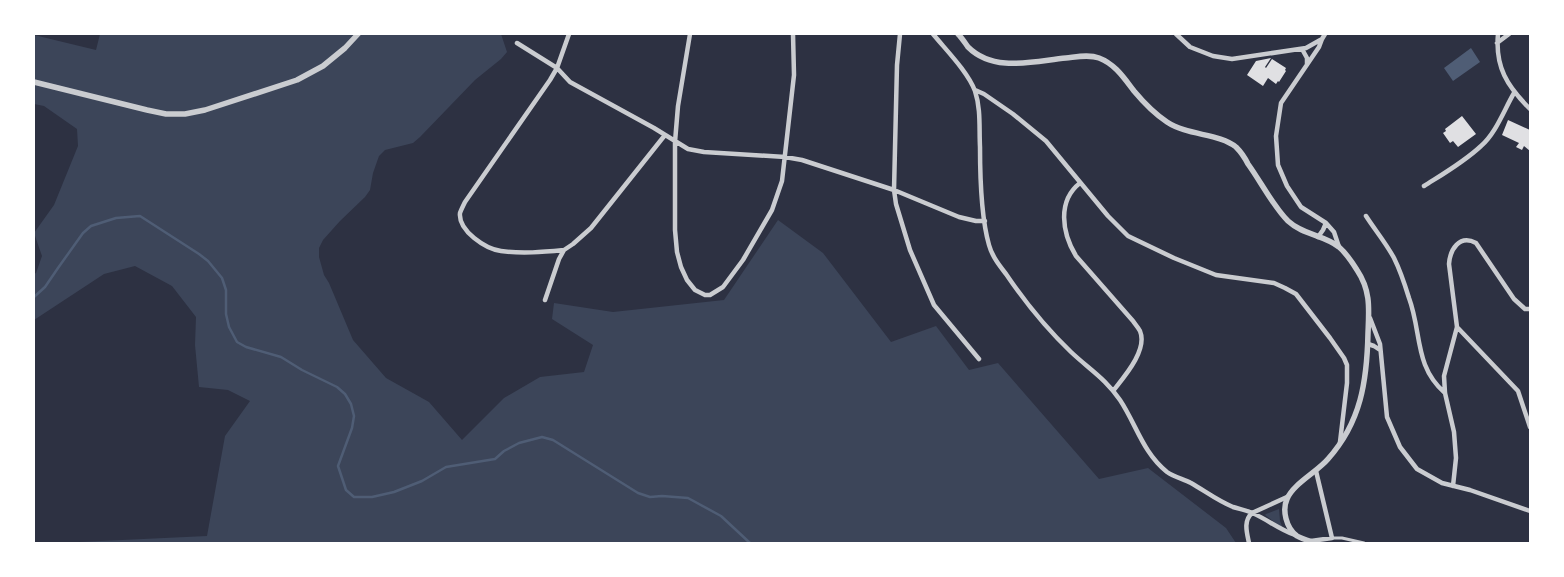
<svg xmlns="http://www.w3.org/2000/svg" width="1564" height="577" font-family="'Space Grotesk',sans-serif">
  <rect width="100%" height="100%" fill="#2d3142"/>
  <path fill="#3c4559" d="M100 34H501L507 52 501 59 475 80 420 137 413 143 385 150 379 156 373 173 370 190 365 197 340 221 323 240 319 248V257L324 275 329 283 353 340 386 378 429 402 462 440 504 398 540 377 584 372 593 345 552 319 554 303 613 312 724 300 778 220 823 253 891 342 936 326 969 370 998 363 1099 479 1148 468 1226 528 1236 543H58L207 536 225 436 250 401 228 390 199 387 195 345 196 317 172 286 135 266 104 274 34 320V274L36 273 42 256 34 233 54 205 78 146 77 129 44 106 34 104V35L96 50Z
    M1279 509 1280 521 1282 526 1281 527 1265 515 1266 514Z"/>
  <path fill="#4f5d75" d="M1471 48 1480 62 1453 81 1444 68Z"/>
  <g fill="none" stroke-linecap="round" stroke-linejoin="round">
    <path stroke="#4f5d75" stroke-width="2.5" d="M34 297 45 287 58 268 83 233 91 226 116 218 140 216 199 254 208 261 222 278 226 290V314L229 327 237 342 246 347 281 357 302 370 337 387 345 394 351 404 354 416 352 428 338 466 346 490 354 497H372L394 492 422 481 446 467 495 459 504 451 519 443 542 437 553 440 638 493 650 497 662 496 688 498 721 516 750 543"/>
  </g>
  <path fill="#e0e0e3" d="M1271 58 1265 67 1266 68 1272 59 1286 68 1285 70 1286 71 1279 82 1278 81 1276 84 1268 78 1263 86 1247 75 1256 61Z
    M1462 116 1476 134 1458 147 1453 141 1450 143 1443 133 1446 131 1445 129Z
    M1508 120 1530 130V151L1524 146 1522 150 1516 147 1519 143 1502 135Z"/>
  <g fill="none" stroke-linecap="round" stroke-linejoin="round">
    <path stroke="#caccd0" stroke-width="3" d="M1332 538H1342L1364 543"/>
    <path stroke="#caccd0" stroke-width="4.5" d="M690 34 678 106 675 142V230L677 252 681 267 687 280 695 290 705 295H710L723 287 743 260 772 210 782 181 794 75 793 34
      M900 34 897 65 894 190 896 204 910 250 934 305 979 359
      M933 34C946 50 968 72 975 91 981 109 979 128 980 147 980 177 981 217 989 245 992 256 999 265 1006 274 1025 302 1047 329 1071 352 1089 369 1106 379 1120 400 1136 424 1143 453 1167 472 1174 477 1183 479 1191 483 1205 491 1218 501 1233 507 1239 509 1246 510 1252 513 1267 519 1278 529 1295 535
      M1176 34 1190 47 1213 56 1232 59 1306 48 1322 39
      M1325 34 1322 39 1319 47 1281 103 1276 136 1278 165 1287 186 1301 207 1326 223 1334 232 1339 247
      M1498 34C1495 67 1507 86 1530 109
      M517 43 557 68 570 82 654 128 688 149 704 152 785 157 802 160 894 190 959 217 976 221H985
      M1497 43 1509 34
      M1302 49 1307 58V64
      M975 90 984 94 1013 114 1046 141 1108 216 1128 236 1174 258 1216 275 1274 283 1285 288 1296 294 1330 338 1344 358 1347 365V383L1340 442
      M1080 183C1057 201 1062 233 1076 256L1133 321C1135 324 1138 327 1140 331 1148 350 1124 377 1113 391
      M1424 186C1443 174 1464 162 1481 146 1496 133 1504 110 1514 93
      M1366 216C1375 230 1386 243 1394 258 1400 270 1405 285 1409 298 1422 333 1414 366 1445 393
      M1318 237 1323 230 1326 223
      M564 250C543 252 522 254 501 251 486 249 458 231 460 213 461 210 463 206 465 202L550 80 557 68 569 34
      M545 300 559 259 564 250 573 244 591 228 665 135
      M1370 318 1380 344 1387 417 1400 447 1417 469 1442 483 1470 490 1530 511
      M1457 327 1518 391 1530 427
      M1368 344 1374 346 1380 350
      M1453 486 1456 458 1454 432 1445 393 1444 376 1457 327 1449 264C1450 250 1459 234 1476 243L1514 299 1525 309H1530
      M1311 541 1332 538 1316 471
      M1249 543C1247 533 1243 521 1252 513L1287 497"/>
    <path stroke="#caccd0" stroke-width="5.5" d="M958 34C962 38 965 43 968 47 994 73 1034 61 1066 58 1076 57 1089 54 1099 58 1115 64 1124 78 1134 91 1144 103 1155 114 1167 122 1188 136 1219 133 1236 147 1241 152 1245 158 1248 164 1261 182 1273 206 1288 221 1303 235 1324 235 1339 247 1346 253 1352 262 1357 270 1371 291 1369 309 1368 333 1367 381 1361 422 1328 459 1317 472 1293 484 1287 499 1282 510 1286 528 1297 536 1302 539 1310 541 1316 543
      M34 82 147 110 166 114H185L205 110 297 80 323 66 345 48 358 34"/>
  </g>
  <rect width="1564" height="577" fill="none" stroke="#ffffff" stroke-width="70"/>
</svg>
